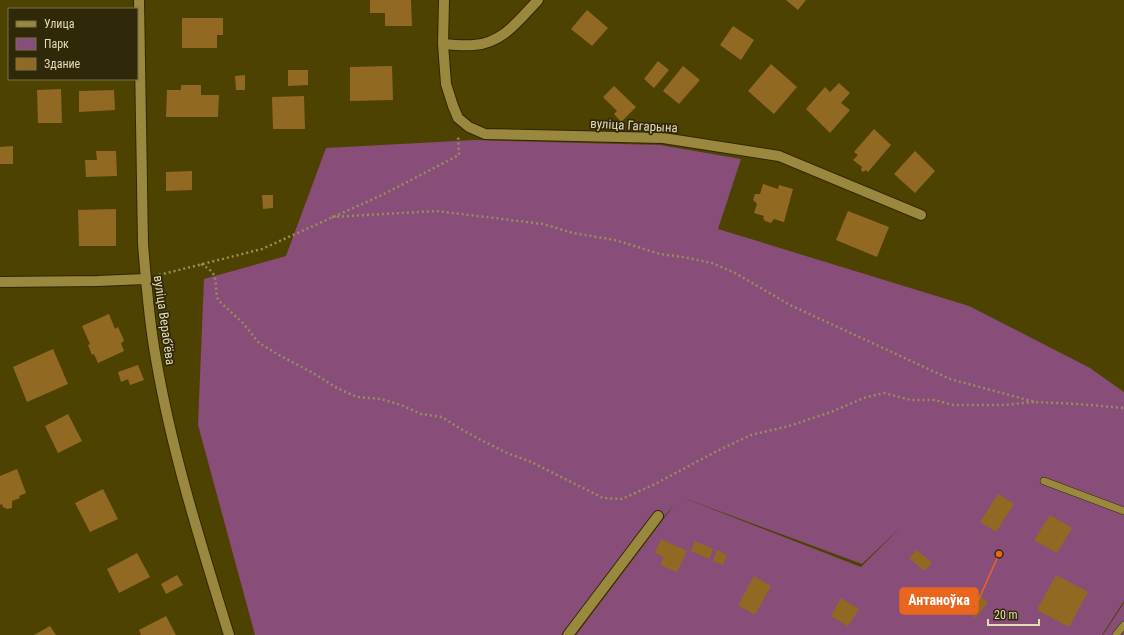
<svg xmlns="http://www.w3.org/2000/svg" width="1124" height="635" font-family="'Roboto Condensed',sans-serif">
  <rect width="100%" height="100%" fill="#4e4201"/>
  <path fill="#884d79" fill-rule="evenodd" d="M475 140 660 145 741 159 718 229 969 306 1090 368 1124 392V601L1102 635H576L674 505 561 635H255L198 425 204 279 286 256 326 148ZM681 497 862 564 902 526 861 567Z
    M1124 603V635H1103Z"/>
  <path fill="#926922" d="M370 0H411L412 26H385V13H370Z
    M786 0H806L798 10Z
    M587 10 608 28 592 46 571 29Z
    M182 18H223V35H217V48H182Z
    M733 26 754 40 741 60 720 45Z
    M658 61 669 70 654 88 644 79Z
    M771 64 797 87 774 114 748 91Z
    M392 66 393 100 350 101V67Z
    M683 66 700 80 679 104 663 91Z
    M288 70H308V85L288 86Z
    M245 75V90H236L235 76Z
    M839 83 850 93 841 103 850 110 830 133 806 109 825 87 830 92Z
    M181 85H201V95H219L218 117H166L167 90H181Z
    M614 86 636 107 621 122 614 114 617 111 603 97Z
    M61 89 62 123H38L37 90Z
    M114 90 115 110 79 112V91Z
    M304 96 305 129H273L272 97Z
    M874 129 891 145 868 172 866 170 863 172 861 170 862 167 853 160 858 155 854 152Z
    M13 146V164H0V147Z
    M96 151H116L117 176 86 177 85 160H97Z
    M915 151 935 171 915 193 894 174Z
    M192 171V190L166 191V172Z
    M763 184 778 189 779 185 793 189 784 222 774 219 771 223 765 221 763 218 764 216 754 213 757 204 753 200 755 194H760Z
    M262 195H273V208L263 209Z
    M116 209V246H79L78 210Z
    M848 211 889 227 877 257 836 240Z
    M109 314 115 329 118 327 123 338 124 341 121 343 124 351 98 363 94 354 92 355 88 345 90 344 82 326Z
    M53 349 68 384 27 402 13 367Z
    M138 365 144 380 130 385 128 379 121 382 118 372Z
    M68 414 82 441 58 453 45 426Z
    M17 469 26 493 19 496 20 498 12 501V508L7 509 3 507 2 504 0 505V476Z
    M103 489 118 519 90 532 75 503Z
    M998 494 1014 504 996 532 980 522Z
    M1050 515 1072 528 1057 553 1034 540Z
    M661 539 687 551 677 572 660 565 664 557 655 553Z
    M695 541 713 549 709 559 691 551Z
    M717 550 727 555 723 565 713 561Z
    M917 550 932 563 924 571 909 558Z
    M137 553 150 577 119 593 107 569Z
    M177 575 183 585 166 594 161 584Z
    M1056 575 1088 592 1069 627 1037 610Z
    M754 576 771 586 755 615 738 605Z
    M975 593 988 602 976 618 963 609Z
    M841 598 859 609 848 626 831 616Z
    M166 616 176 635H141L139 630Z
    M50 626 56 635H34Z"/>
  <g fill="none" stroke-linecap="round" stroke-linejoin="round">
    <g stroke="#312900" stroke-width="8">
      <path id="lane" d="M1044 481 1124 511
        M1116 635 1124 625"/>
    </g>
    <g stroke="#312900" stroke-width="12">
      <path id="street" d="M139 0 143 244C146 282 149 321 156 359 172 453 201 544 229 635
        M444 0 443 44 446 84 453 106 458 118 469 127 485 134 663 138 779 156 921 215
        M443 44C453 45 464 46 474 45 503 43 519 20 538 0
        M0 282 98 281 145 279
        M568 635 658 516"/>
    </g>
    <path stroke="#988e5b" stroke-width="2.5" stroke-dasharray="2 3" stroke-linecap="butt" d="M332 217 436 211 543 224 573 233 615 240 660 254 683 257 712 263 735 273 790 305 950 379 1035 402 1077 404 1124 408
      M201 264C221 275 213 281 218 300L242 322 259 343 279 355 313 373 337 388 357 397 381 399 401 405 421 414 442 417 459 428 481 440 507 453 531 462 603 498 622 499 655 484 717 451 751 435 789 426 831 412 864 398 884 393 911 400H935L953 405H1003L1035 402
      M159 275 262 249 382 195 459 155 458 135"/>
    <use href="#lane" stroke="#99883d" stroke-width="7"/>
    <use href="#street" stroke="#99883d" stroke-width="10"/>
  </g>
  <g text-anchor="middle" stroke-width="3.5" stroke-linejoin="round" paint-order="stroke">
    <g font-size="13" fill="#e4dcb7" stroke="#302909">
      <text transform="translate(634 125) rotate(3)" y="5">вуліца Гагарына</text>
      <text transform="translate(165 320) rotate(82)" y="5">вуліца Верабʼёва</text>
    </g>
  </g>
  <path fill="none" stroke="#e8661d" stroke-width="1.5" d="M999 554L978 601"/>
  <circle fill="#e8661d" stroke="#302909" stroke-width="1.5" cx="999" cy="554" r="4"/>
  <rect fill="#e8661d" stroke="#e8661d" stroke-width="1.5" x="900" y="588" width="78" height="26" rx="4"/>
  <g font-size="14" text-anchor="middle" font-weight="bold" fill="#fff">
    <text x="939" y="605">Антаноўка</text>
  </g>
  <rect x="8" y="8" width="130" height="72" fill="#302909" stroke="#78714f"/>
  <rect x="16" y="21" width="20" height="6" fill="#99883d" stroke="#78714f"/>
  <text x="44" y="28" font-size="12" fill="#e4dcb7">Улица</text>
  <rect x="16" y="38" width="20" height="12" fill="#884d79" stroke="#78714f"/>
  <text x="44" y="48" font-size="12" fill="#e4dcb7">Парк</text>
  <rect x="16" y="58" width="20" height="12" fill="#926922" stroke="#78714f"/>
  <text x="44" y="68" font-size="12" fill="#e4dcb7">Здание</text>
  <path d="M988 619v6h51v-6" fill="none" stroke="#e4dcb7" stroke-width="2"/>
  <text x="994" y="619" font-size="12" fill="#e4dcb7" stroke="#302909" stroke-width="3" paint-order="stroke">20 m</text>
</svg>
